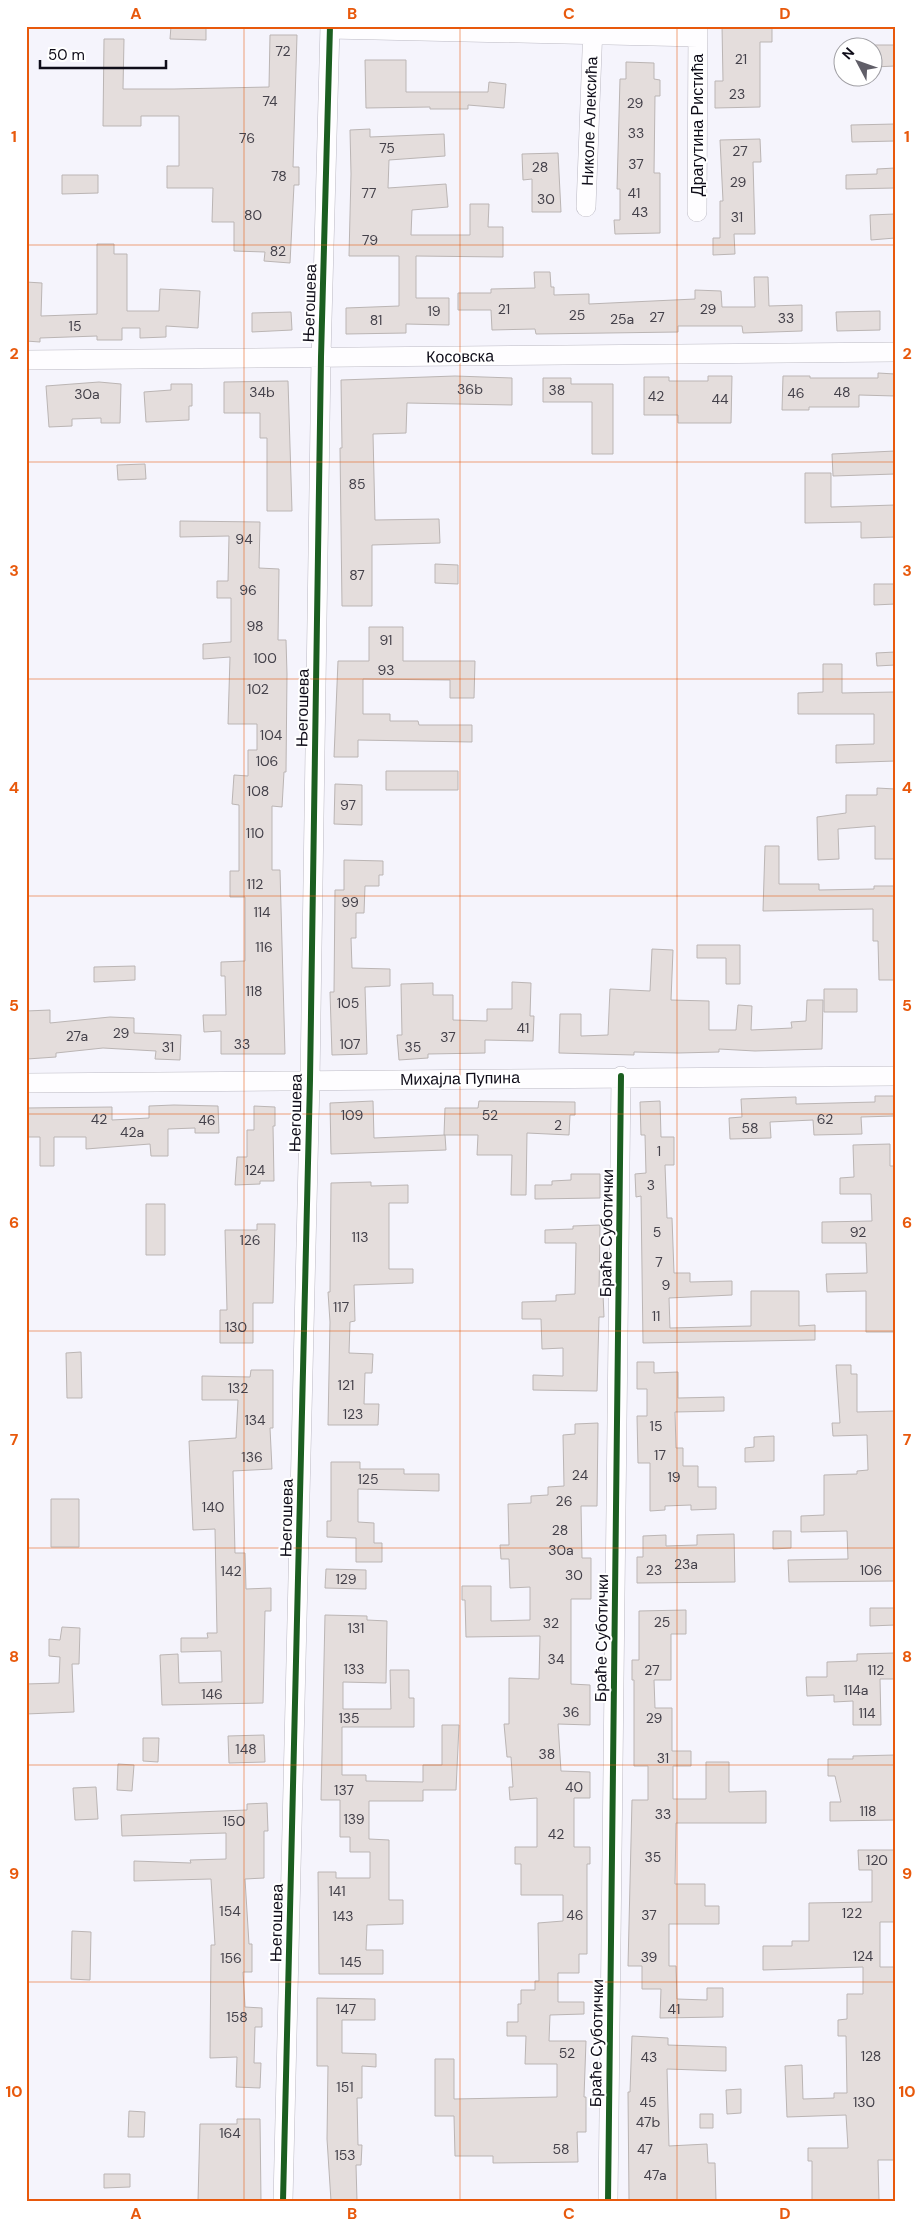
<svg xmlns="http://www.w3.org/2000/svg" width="921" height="2227" font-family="'DM Sans',sans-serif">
  <rect width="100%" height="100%" fill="#f5f4fc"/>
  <path fill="#e4dddc" stroke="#bbb5b4" d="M171 26H206V40L170 39Z
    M722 26H772V42H760V107L715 108V81H723Z
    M270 35H297L293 167H299V185H294L290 263 264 261 265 252 234 251V222H212L213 188H167V166H179V116H141V126H103L104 39H124L123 89H174L269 87Z
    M874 45H895V66L874 67Z
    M365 60H406V92H488L489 82 506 84 504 108 468 105V109H430V107L366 108Z
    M626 62 654 63V79L660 80V96H655L654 173H660V233L615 234 614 220H620V189H617L620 79H626Z
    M895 124V141L852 142 851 125Z
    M370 129V137L444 134 445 156 389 160 388 188 446 184 448 207 412 210 411 235H470V204H489L488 227H503V257L416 256V298H449V325L406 324V333L346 334V308L399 306V256H349L351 174 350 130Z
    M760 139 761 162H753L755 234H734L735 254 713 255V238H720V201H723L720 140Z
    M558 153 561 212H532V179L523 180 522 154Z
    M895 168V188L846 189V175L877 174V169Z
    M62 175H98V193L62 194Z
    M895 214V238L871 240 870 215Z
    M97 244H114V254H127V311H159L160 289 200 291 198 328 166 326V337L140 338V328H122V340H97V336L40 338V342L26 341V282L42 283 41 316 97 314Z
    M534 272H550L551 287H554V295L589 294V304L695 299V290L721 291 722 307H755L754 277H768L769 306 802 305V331L743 333 742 326H678V332L536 334 535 329 492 330 491 310H458V293H491V289L535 288Z
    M880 311V330L837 331 836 312Z
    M291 312 292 330 252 332V313Z
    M878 373 895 374V396L859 395V407H809V410H782L783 376H810V378H878Z
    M455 376 512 378V405L407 403 406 433 373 434 375 520 439 519 440 543 372 545V606H342L340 448H342L341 380Z
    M708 376H732L731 423H678V415H644V377H669V381H708Z
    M543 378H571V384H613V454H592V402H543Z
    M288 381 292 511H267V438H260V413H224V382Z
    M99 382 121 384 120 423H101V418L72 419V426L49 427 46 386Z
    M171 384H192V406H189V420L146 422 144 392 171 390Z
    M895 451V474L833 476 832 454Z
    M145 464 146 479 118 480 117 465Z
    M805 473H831V507L895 505V537L861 538V522L805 523Z
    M180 521 260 522 259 568 279 569 278 640H286L287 674 286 772H284L282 807 272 806V870H280L285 1054H221V1031L204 1032 203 1015H226L225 976H221V962L245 961V897H230V871H239V805L232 804 234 775 248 776V750H257V724H228L230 657 203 659V644L231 642V598H217V581H228L229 536 180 537Z
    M435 564 458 565V584L435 583Z
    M874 584H895V604L874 605Z
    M369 627H403V661H475L474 698H450V680L363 679V714H390V721H418L419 725H472V742L358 740V757H334L338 661H369Z
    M895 652V665L877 666 876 653Z
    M823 664H842V693L895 692V761L836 763V745L874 744V714H798V693L823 692Z
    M386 771H458V790H386Z
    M335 784 362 785V825L334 824Z
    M877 788 895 789V859H875V826L838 829 839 859 818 860 817 817 846 813V795H877Z
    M765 846H779V884H819V890L874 889V886H895V980H879L878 941H873V909L763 911Z
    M344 860 383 861V875H379V886H365L364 913H356V938H351L352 968 390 969V986L365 987 367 1054 332 1055 330 992H334L335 890H344Z
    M697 945H740V984H726V958H697Z
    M652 949 673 950 671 1000 709 1001V1030H736L738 1005 752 1006 751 1030 792 1028 791 1022 806 1021 807 1000H823L822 1049 755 1051 719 1049V1052L678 1053 634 1052V1055L559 1053 560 1014H581V1036L608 1035 610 989 650 991Z
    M135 966V980L94 982V967Z
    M512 982 531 983 530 1016H534L533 1041 485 1040V1053L428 1054V1058L399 1060 397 1035H402L401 984 433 983V995H453V1020L487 1021V1009H512Z
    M824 989H857V1012H824Z
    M50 1010V1023L110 1017 134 1018V1033L181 1035 180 1060 155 1059 156 1051 103 1048 56 1053V1057L27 1059 26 1011Z
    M875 1096H895V1116L861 1117 862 1134 814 1135 813 1120 770 1122 771 1138 730 1139 729 1118 742 1117 741 1099 796 1097V1104L875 1102Z
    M373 1101 374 1138 445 1135 446 1150 331 1154 330 1103Z
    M479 1101 575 1102V1115H570L569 1135 527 1133 526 1195H511L512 1155H477L478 1135H444L445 1108H478Z
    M660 1101 661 1137H674V1165H665L667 1218H672L674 1273H690V1282L732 1281V1295L669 1298 670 1328 751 1326V1291H799V1326L815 1325V1340L643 1343 641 1196 636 1197 635 1174 646 1173 645 1135H641L640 1102Z
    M174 1105 218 1106 219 1133H195V1128L168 1129V1156H151L150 1144 86 1149V1137H54V1166H40V1137H26V1108L112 1107V1120L149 1118V1106Z
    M254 1106 275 1107V1126H273L274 1181H260V1184L235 1185 237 1157H247V1130H254Z
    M890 1144V1166H895V1332H866V1291L827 1292 826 1274 867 1273 866 1243H822V1222L872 1221 871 1194H840V1178L854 1177 853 1145Z
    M571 1174H600V1198L535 1199V1185H552V1181L571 1180Z
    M371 1182V1186L408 1185V1203H389V1269H413V1283L354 1285 355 1321 350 1322 349 1353 373 1354 372 1373H365L364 1404H379L378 1425H328L330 1322 328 1292H330L331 1183Z
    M146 1204H165V1255H146Z
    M257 1224H275L273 1303H253V1343H220V1310H227L225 1230H257Z
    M600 1225 599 1294H603L604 1317H599L597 1391 533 1390V1375L563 1376V1348L542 1349 541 1319H522V1302L556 1301V1295L575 1294 576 1243H545V1230L573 1229V1226Z
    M81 1352 82 1398H67L66 1353Z
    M637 1362H654V1373L678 1372V1398L724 1397V1411L675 1412 676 1448H683V1466H698V1487H716V1509L691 1510V1505L665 1506V1510L650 1511V1463H638L637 1416H647V1389H637Z
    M836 1365H851V1374H857V1412L895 1411V1581L789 1582 788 1560 848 1559 847 1531 801 1532V1516L824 1515V1475L857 1474V1471L868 1470 867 1435 833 1436 832 1423H840Z
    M251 1370H273V1428H270L272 1469 233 1471 235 1553H245L246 1589 271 1588V1611H265L263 1703 162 1705 160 1655 178 1654 179 1683 222 1682 221 1651 181 1652V1638H208L207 1633H217L215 1529 193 1530 189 1441 236 1438 238 1400H202V1376L250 1377Z
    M598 1423 597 1506H581L582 1558H591V1599H571V1684L590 1685V1725L558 1724 561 1771 590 1772V1798H574V1847H590V1864H587V1954H579V1973H558V2002H584V2014L550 2015 549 2041H586L584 2097H586V2132H577L578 2162 493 2163V2156H455L454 2116H435V2059H454V2099L557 2097V2064H525L526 2036H507V2022H518V2004H521V1990H535V1981H539L538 1923 563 1921V1895H521V1864H515V1847H537V1798L510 1800 509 1787H513L511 1757H507L504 1724H509V1678L539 1679 540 1636 466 1637 465 1600H462V1586H491V1621L530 1620V1587L510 1588 509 1559H501L500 1545H509L508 1504 531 1503V1496L548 1495V1487L564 1486 563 1435 575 1434V1424Z
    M774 1436V1461L745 1462V1448L754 1447V1437Z
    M331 1462H360V1469H404V1474H439V1491L358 1489V1522L374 1523V1543H382V1562H356V1538L327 1537V1521H331Z
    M51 1499H79V1547H51Z
    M773 1531H791V1548L773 1549Z
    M734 1534 735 1582 637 1583V1557H643V1536L666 1535V1546L697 1545V1535Z
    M326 1569 366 1570V1589L325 1588Z
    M870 1608H895V1625L870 1626Z
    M686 1610V1634H671V1680H654L655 1708H672V1751H691V1766H673V1799H706V1762H729V1792L766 1791V1823H676L675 1884H705V1906H719V1924H669V1966H676L677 1999 707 2000V1988H723V2017L660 2018 661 1989H642V1966H628L632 1800H648V1766H634V1680H632V1660H639V1611Z
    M325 1615 367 1616V1620L387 1621 386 1683 343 1682V1709H391L390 1670H409V1698H414V1727H342V1775H366V1781L423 1782V1765H442V1725H459L456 1790H423V1801H369V1839L389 1840V1900H403V1924L367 1925 366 1950H383V1974H319L318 1872H336V1878H370V1852H350V1837H340V1800H321Z
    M62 1627 80 1628 79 1664H72L74 1712 26 1714V1684L59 1683 60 1657 49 1656V1639L60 1640Z
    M895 1653V1679H880L881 1725H853V1701L834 1702V1695L807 1696 806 1677H827V1662L857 1661V1654Z
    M264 1735 265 1762 229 1763 228 1736Z
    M143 1738H159L158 1762 143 1761Z
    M895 1755V1820L830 1821V1802H841L835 1776H828V1759H853V1756Z
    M118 1764 134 1765 132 1791 117 1790Z
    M96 1787 98 1819 75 1820 73 1788Z
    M267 1803 268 1831H264V1878L245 1879 249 1944H252V1972H243L245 2007 262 2008V2027H255L254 2063H261L260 2088 236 2087 237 2057 210 2058 211 1945H215L211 1879 134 1881V1861L191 1863 190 1860 226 1859V1833L122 1836 121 1815 247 1810V1804Z
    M858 1850H895V1922H880V1967H895V2160H878L879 2201H812V2161H808V2148H848L846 2115 787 2117 785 2066 802 2065 803 2099 834 2098V2093H847L846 2036H838V2020L847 2019V1994H863V1967L763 1970V1946H792V1941H809V1903L872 1902V1870H859Z
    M72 1931 91 1932 90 1980 71 1979Z
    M317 1998 375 1999V2020H342V2053L376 2054V2067L362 2066V2098H357L358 2145H362L361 2165H356L357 2201H331L327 2139 328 2066H317Z
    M632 2036 668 2038V2045L726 2047V2071L667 2069 669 2146 707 2144 708 2163H715L716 2201H629L628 2092H630Z
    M741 2089V2113L727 2114 726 2090Z
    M129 2111 145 2112 144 2137H128Z
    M700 2114H713V2128H700Z
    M237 2119H260L261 2201H198L200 2124H237Z
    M104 2174H130V2187L104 2188Z"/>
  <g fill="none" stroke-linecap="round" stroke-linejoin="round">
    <g stroke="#bcbac4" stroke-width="20">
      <path id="minor" d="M330 29 698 37
        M586 207 593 26
        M697 212 698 26
        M26 360 895 352
        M26 1083 895 1076
        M283 2201 310 1080 321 357 330 26
        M608 2201 621 1076"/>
    </g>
    <use href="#minor" stroke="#fefdff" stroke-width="19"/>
    <g stroke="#fff" stroke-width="9">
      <path id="cycleway" d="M283 2201 310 1080 321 357 330 26
        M608 2201 621 1076"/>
    </g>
    <use href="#cycleway" stroke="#1b5e20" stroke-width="6"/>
  </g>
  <path fill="none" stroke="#e8590c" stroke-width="1" stroke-opacity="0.55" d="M244 26V2201M460 26V2201M677 26V2201M26 245H895M26 462H895M26 679H895M26 896H895M26 1114H895M26 1331H895M26 1548H895M26 1765H895M26 1982H895"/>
  <g text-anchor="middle" stroke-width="4" stroke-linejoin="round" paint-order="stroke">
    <g font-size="14" fill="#44414a">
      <text x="283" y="56">72</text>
      <text x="741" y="64">21</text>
      <text x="737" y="99">23</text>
      <text x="270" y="106">74</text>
      <text x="635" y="108">29</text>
      <text x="636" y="138">33</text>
      <text x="247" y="143">76</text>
      <text x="387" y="153">75</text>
      <text x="740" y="156">27</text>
      <text x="636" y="169">37</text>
      <text x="540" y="172">28</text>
      <text x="279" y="181">78</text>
      <text x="738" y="187">29</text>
      <text x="369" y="198">77</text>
      <text x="634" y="198">41</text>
      <text x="546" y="204">30</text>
      <text x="640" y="217">43</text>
      <text x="253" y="220">80</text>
      <text x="737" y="222">31</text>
      <text x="370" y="245">79</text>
      <text x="278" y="256">82</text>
      <text x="504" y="314">21</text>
      <text x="708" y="314">29</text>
      <text x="434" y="316">19</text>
      <text x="577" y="320">25</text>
      <text x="657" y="322">27</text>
      <text x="786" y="323">33</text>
      <text x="622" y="324">25a</text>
      <text x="376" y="325">81</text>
      <text x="75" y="331">15</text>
      <text x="470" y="394">36b</text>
      <text x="557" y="395">38</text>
      <text x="262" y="397">34b</text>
      <text x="842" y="397">48</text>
      <text x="796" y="398">46</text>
      <text x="87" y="399">30a</text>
      <text x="656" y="401">42</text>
      <text x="720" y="404">44</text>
      <text x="357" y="489">85</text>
      <text x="244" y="544">94</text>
      <text x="357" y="580">87</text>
      <text x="248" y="595">96</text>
      <text x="255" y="631">98</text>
      <text x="386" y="645">91</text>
      <text x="265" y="663">100</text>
      <text x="386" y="675">93</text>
      <text x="258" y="694">102</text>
      <text x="271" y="740">104</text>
      <text x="267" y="766">106</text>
      <text x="258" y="796">108</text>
      <text x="348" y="810">97</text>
      <text x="255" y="838">110</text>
      <text x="255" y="889">112</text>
      <text x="350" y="907">99</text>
      <text x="262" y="917">114</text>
      <text x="264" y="952">116</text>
      <text x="254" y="996">118</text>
      <text x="348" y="1008">105</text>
      <text x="523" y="1033">41</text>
      <text x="121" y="1038">29</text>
      <text x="77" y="1041">27a</text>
      <text x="448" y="1042">37</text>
      <text x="242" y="1049">33</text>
      <text x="350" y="1049">107</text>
      <text x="168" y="1052">31</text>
      <text x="413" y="1052">35</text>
      <text x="352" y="1120">109</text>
      <text x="490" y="1120">52</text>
      <text x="99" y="1124">42</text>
      <text x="825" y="1124">62</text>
      <text x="207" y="1125">46</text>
      <text x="558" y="1130">2</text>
      <text x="750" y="1133">58</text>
      <text x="132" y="1137">42a</text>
      <text x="659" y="1156">1</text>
      <text x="255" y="1175">124</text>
      <text x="651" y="1190">3</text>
      <text x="657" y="1237">5</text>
      <text x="858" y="1237">92</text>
      <text x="360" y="1242">113</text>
      <text x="250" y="1245">126</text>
      <text x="659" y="1267">7</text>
      <text x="666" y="1290">9</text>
      <text x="341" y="1312">117</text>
      <text x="656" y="1321">11</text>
      <text x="236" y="1332">130</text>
      <text x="346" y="1390">121</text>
      <text x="238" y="1393">132</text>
      <text x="353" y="1419">123</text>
      <text x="255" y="1425">134</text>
      <text x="656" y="1431">15</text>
      <text x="660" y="1460">17</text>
      <text x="252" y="1462">136</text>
      <text x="580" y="1480">24</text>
      <text x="674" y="1482">19</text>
      <text x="368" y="1484">125</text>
      <text x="564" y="1506">26</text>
      <text x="213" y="1512">140</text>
      <text x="560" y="1535">28</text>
      <text x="561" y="1555">30a</text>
      <text x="686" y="1569">23a</text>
      <text x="654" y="1575">23</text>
      <text x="871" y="1575">106</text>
      <text x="231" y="1576">142</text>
      <text x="574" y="1580">30</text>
      <text x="346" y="1584">129</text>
      <text x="662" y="1627">25</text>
      <text x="551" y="1628">32</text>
      <text x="356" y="1633">131</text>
      <text x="556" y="1664">34</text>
      <text x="354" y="1674">133</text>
      <text x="652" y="1675">27</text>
      <text x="876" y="1675">112</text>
      <text x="856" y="1695">114a</text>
      <text x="212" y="1699">146</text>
      <text x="571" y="1717">36</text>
      <text x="867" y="1718">114</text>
      <text x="349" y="1723">135</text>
      <text x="654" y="1723">29</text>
      <text x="246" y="1754">148</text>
      <text x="547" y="1759">38</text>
      <text x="663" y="1763">31</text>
      <text x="574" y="1792">40</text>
      <text x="344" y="1795">137</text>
      <text x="868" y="1816">118</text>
      <text x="663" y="1819">33</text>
      <text x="354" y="1824">139</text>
      <text x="234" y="1826">150</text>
      <text x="556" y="1839">42</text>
      <text x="653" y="1862">35</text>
      <text x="877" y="1865">120</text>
      <text x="337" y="1896">141</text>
      <text x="230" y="1916">154</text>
      <text x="852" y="1918">122</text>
      <text x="575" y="1920">46</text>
      <text x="649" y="1920">37</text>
      <text x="343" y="1921">143</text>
      <text x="863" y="1961">124</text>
      <text x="649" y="1962">39</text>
      <text x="231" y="1963">156</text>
      <text x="351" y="1967">145</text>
      <text x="346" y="2014">147</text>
      <text x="674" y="2014">41</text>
      <text x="237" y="2022">158</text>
      <text x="567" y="2058">52</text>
      <text x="871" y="2061">128</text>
      <text x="649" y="2062">43</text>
      <text x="345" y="2092">151</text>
      <text x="648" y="2107">45</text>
      <text x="864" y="2107">130</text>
      <text x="648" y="2127">47b</text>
      <text x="230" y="2138">164</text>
      <text x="561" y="2154">58</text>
      <text x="645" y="2154">47</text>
      <text x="345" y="2160">153</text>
      <text x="655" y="2180">47a</text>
    </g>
    <g font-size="16" fill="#0f0d19" stroke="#fff">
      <text transform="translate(589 121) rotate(-88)" y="6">Николе Алексића</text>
      <text transform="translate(697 125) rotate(-90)" y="6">Драгутина Ристића</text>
      <text transform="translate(309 303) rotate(-88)" y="6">Његошева</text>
      <text transform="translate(460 356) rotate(-1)" y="6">Косовска</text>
      <text transform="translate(302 708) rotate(-89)" y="6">Његошева</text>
      <text transform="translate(460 1078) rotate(-1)" y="6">Михајла Пупина</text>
      <text transform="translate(295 1113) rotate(-89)" y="6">Његошева</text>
      <text transform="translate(606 1233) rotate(-89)" y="6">Браће Суботички</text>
      <text transform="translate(286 1518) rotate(-89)" y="6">Његошева</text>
      <text transform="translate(601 1638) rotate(-89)" y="6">Браће Суботички</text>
      <text transform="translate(276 1923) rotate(-89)" y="6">Његошева</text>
      <text transform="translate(596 2043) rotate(-89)" y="6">Браће Суботички</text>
    </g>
  </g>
  <rect width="921" height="2227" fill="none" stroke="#ffffff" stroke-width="55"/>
  <g transform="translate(858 62) rotate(311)"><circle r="24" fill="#ffffff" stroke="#9f9ea3"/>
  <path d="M0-4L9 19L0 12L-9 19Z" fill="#605e68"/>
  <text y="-8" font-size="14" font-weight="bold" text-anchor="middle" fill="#0f0d19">N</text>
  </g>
  <path d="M40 60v8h126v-8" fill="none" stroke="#0f0d19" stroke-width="2.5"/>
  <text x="48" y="60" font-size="15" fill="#0f0d19" stroke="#ffffff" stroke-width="4" paint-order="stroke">50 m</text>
  <rect x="28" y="28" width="866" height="2172" fill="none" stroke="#e8590c" stroke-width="2"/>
  <g font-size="16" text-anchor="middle" font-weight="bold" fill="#e8590c">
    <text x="136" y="19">A</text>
    <text x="352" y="19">B</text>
    <text x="569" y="19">C</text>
    <text x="785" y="19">D</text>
    <text x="14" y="142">1</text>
    <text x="907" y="142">1</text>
    <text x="14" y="359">2</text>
    <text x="907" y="359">2</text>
    <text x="14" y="576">3</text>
    <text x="907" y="576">3</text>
    <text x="14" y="793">4</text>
    <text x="907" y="793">4</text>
    <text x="14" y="1011">5</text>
    <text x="907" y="1011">5</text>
    <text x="14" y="1228">6</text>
    <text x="907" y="1228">6</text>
    <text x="14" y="1445">7</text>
    <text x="907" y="1445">7</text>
    <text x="14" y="1662">8</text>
    <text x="907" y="1662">8</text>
    <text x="14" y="1879">9</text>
    <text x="907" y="1879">9</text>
    <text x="14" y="2097">10</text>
    <text x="907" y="2097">10</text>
    <text x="136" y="2219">A</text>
    <text x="352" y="2219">B</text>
    <text x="569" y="2219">C</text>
    <text x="785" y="2219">D</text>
  </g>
</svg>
